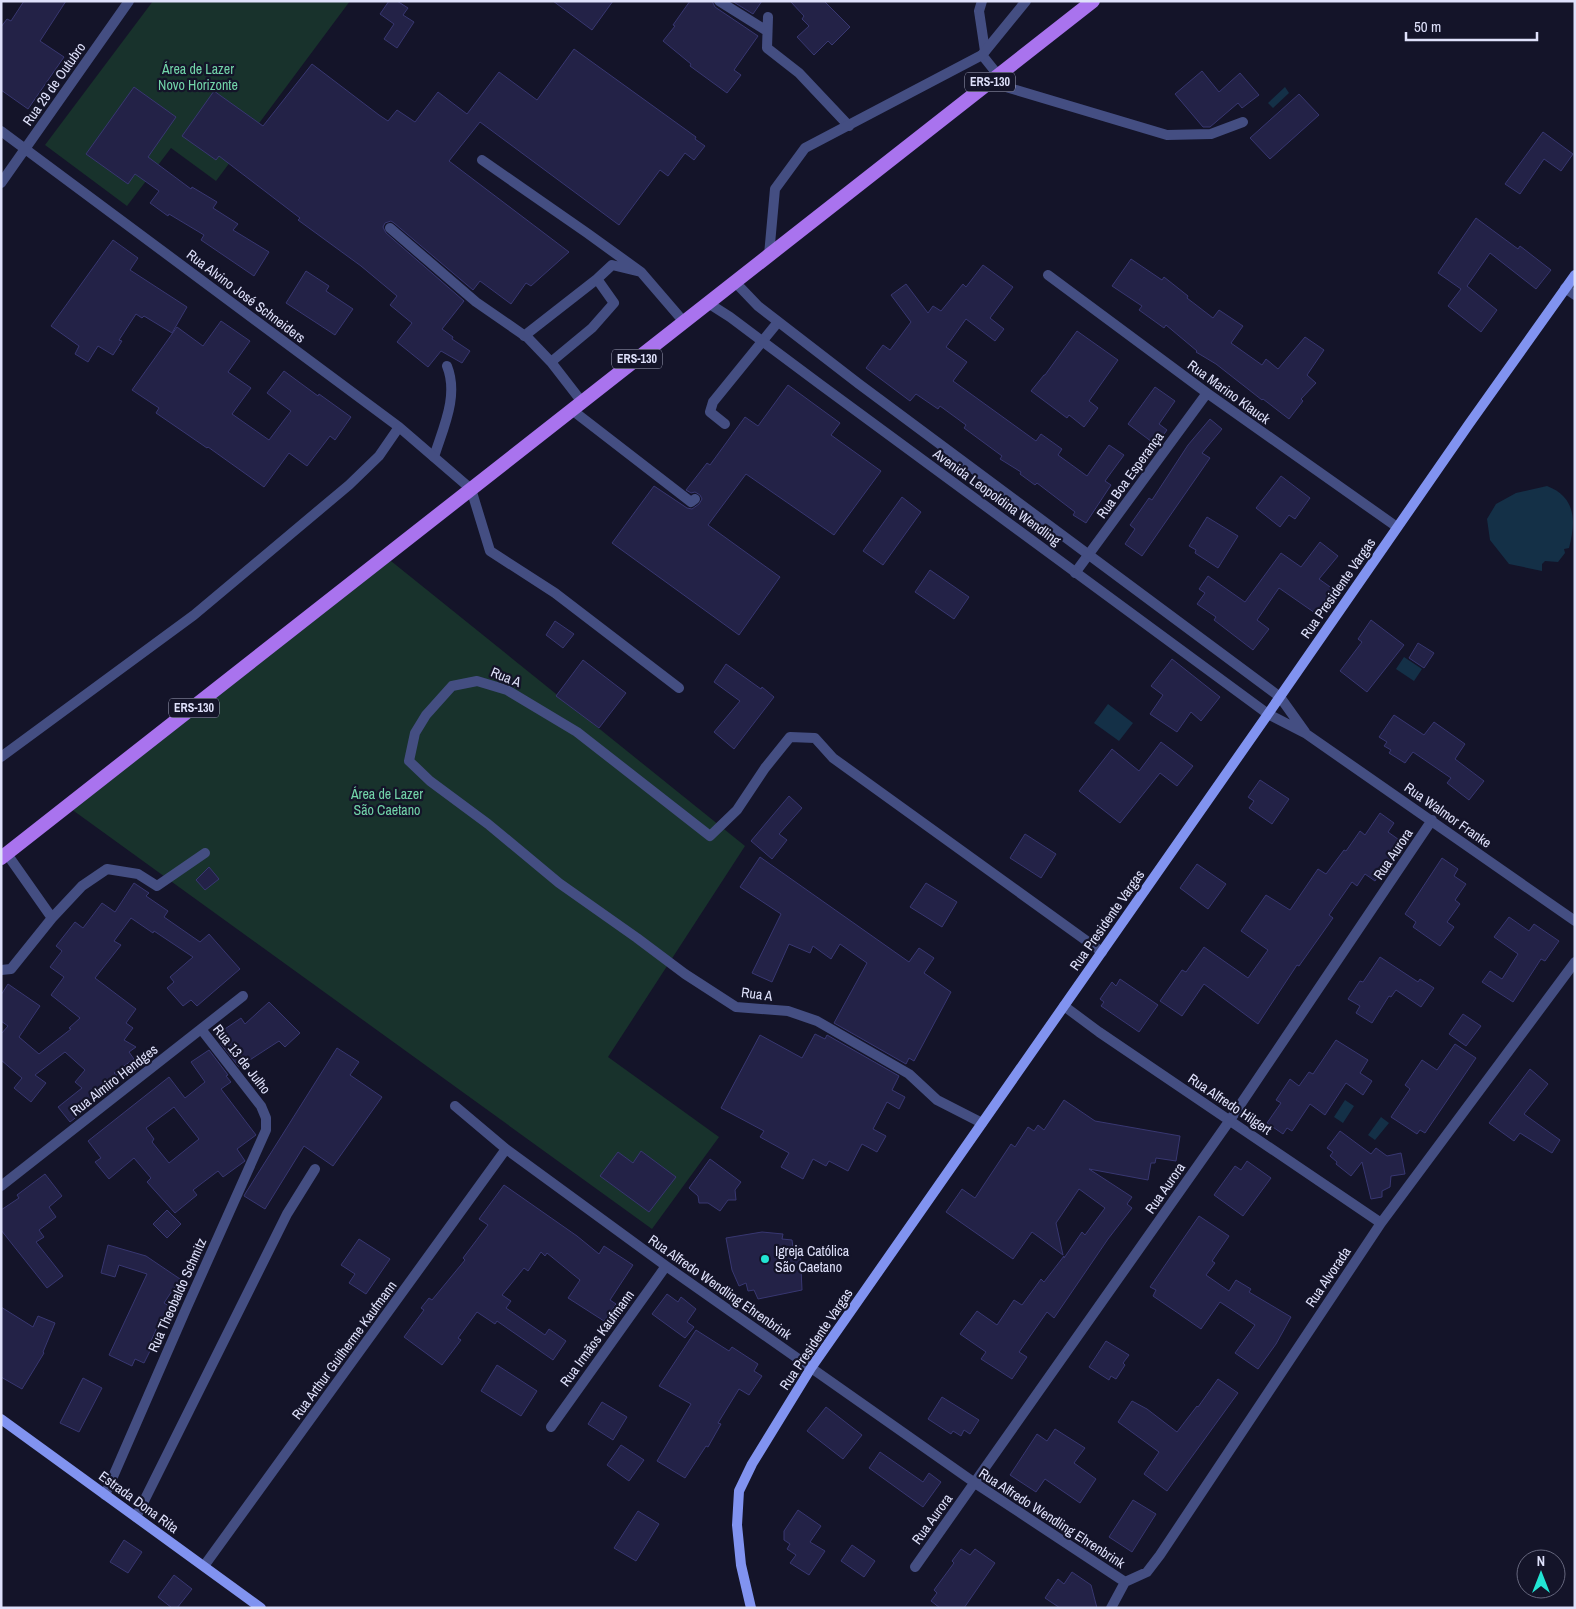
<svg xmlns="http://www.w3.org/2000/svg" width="1576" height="1609" font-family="'Archivo Narrow',sans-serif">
  <rect width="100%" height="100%" fill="#141429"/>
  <path fill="#18322c" d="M153 1H350L216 181 171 148 127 206 45 145Z
    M386 557 745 846 608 1057 719 1137 652 1229 67 806Z"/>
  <path fill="#143047" d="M1285 87 1289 93 1273 108 1268 103Z
    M1547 486C1576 497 1576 521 1569 548L1564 549 1565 553 1558 562 1545 561 1542 564V571L1509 564 1490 540 1487 519 1496 504 1516 493Z
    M1404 657 1422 669 1414 681 1396 669Z
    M1108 704 1133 723 1119 741 1094 723Z
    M1345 1100 1354 1106 1343 1123 1334 1117Z
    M1381 1117 1389 1123 1375 1140 1368 1135Z"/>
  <path fill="#232247" stroke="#383771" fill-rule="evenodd" d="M24 1H66L40 41 64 57 28 109 1 90V27L7 19 11 21Z
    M389 1H397L408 8 403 15 414 22 397 48 384 39 394 24 380 14Z
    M553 1H613L592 30Z
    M690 1H712L715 7 758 36 734 70 741 75 727 93 690 66 691 64 663 41 675 26 673 25Z
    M732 1H762L753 14Z
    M790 1H824L850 27 832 45 828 41 814 55 797 37 809 26 802 19 804 16Z
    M574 49 696 137 695 139 705 146 694 160 685 153 668 176 660 170 619 225 480 122 449 161 569 252 531 286 526 283 511 304 480 281 473 290 394 223 391 221 385 223 383 227 386 233 464 301 442 329 453 337 452 339 470 351 462 363 441 351 428 367 397 342 412 323 390 305 397 296 361 266 298 220 300 218 219 156 216 160 182 136 214 91 263 126 312 64 379 115 388 121 397 110 415 122 438 92 467 114 499 72 537 100Z
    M1202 71 1219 92 1240 73 1259 95 1242 108 1238 103 1210 127H1203L1175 94Z
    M134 87 176 117 148 157 191 189 192 187 217 202 213 208 238 224 233 230 269 252 254 276 201 240 204 235 169 214 168 216 150 203 159 191 135 174 128 184 86 154Z
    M1299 94 1319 115 1270 159 1250 138Z
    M1543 132 1573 154 1561 171 1544 159 1520 194 1505 184Z
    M1476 218 1518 249 1520 246 1551 270 1536 289 1490 253 1467 286 1497 310 1481 332 1448 306 1461 289 1438 273Z
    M113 240 138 258 130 270 187 307 172 333 144 316 142 318 136 314 119 340 122 341 113 355 98 346 88 362 75 354 79 346 51 326Z
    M1131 259 1162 280 1164 277 1188 296 1187 298 1213 318 1219 310 1243 326 1231 343 1262 365 1266 359 1278 369 1305 337 1324 350 1307 375 1316 383 1301 399 1303 401 1289 419 1263 399 1262 400 1216 364 1196 352 1197 351 1166 325 1164 328 1139 310 1142 306 1112 286Z
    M983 265 1013 287 990 318 1004 329 995 341 966 319 946 347 967 362 953 381 1036 441 1041 434 1062 449 1058 455 1087 476 1109 445 1124 455 1105 481 1111 485 1086 523 1073 515 1075 512 1037 483 1035 485 1020 474 1021 472 1000 459 1002 456 964 428 966 425 940 406 938 409 916 394 910 401 866 368 883 345 890 350 911 322 891 295 906 284 928 313 933 306 941 311 963 284 966 287Z
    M306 271 329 286 326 291 353 309 335 335 286 303Z
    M221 321 250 341 228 372 251 388 232 414 269 440 291 411 267 393 284 371 318 396 319 394 351 417 335 440 330 436 307 466 289 453 264 487 208 447 207 448 156 413 159 408 132 390 177 327 203 346Z
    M1077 331 1118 360 1089 401 1098 408 1084 427 1069 415 1067 418 1031 391 1044 375H1045Z
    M788 385 840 423 831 435 881 471 834 535 746 474 708 525 780 577 739 635 612 543 654 486 687 508 692 509 699 504 702 499 700 495 695 492 691 493 686 490 707 463 710 465 745 417 758 426Z
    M1155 387 1175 401 1159 424 1167 430 1156 445 1128 424Z
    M1210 419 1222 429 1202 453 1210 458 1142 556 1125 544 1135 529 1130 525 1149 498 1152 500 1188 445Z
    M1281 476 1310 498 1295 519 1289 515 1280 527 1256 508Z
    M902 497 921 512 883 565 863 551Z
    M1207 517 1238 536 1218 568 1195 553 1196 550 1189 546Z
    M1320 542 1338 556 1319 579 1333 589 1315 613 1279 588 1257 620 1269 629 1253 650 1214 620 1216 617 1197 604 1205 593 1199 589 1208 576 1245 602 1281 553 1301 567Z
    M930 570 969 597 954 619 915 592Z
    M1371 620 1404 645 1367 692 1340 671 1362 642 1358 639Z
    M555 621 574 634 563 648 546 635Z
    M1418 643 1434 653 1424 668 1409 658Z
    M1172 659 1220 697 1201 721 1191 712 1177 732 1150 714 1163 695 1151 686Z
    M583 660 626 693 599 728 556 696Z
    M726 664 761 689 762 687 774 697 734 749 714 732 740 701 714 682Z
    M1394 715 1424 735 1434 722 1465 744 1455 759 1484 781 1469 800 1447 783 1451 778 1413 752 1405 763 1389 753 1391 750 1384 746 1387 742 1379 737Z
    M1161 742 1193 766 1177 786 1160 773 1120 823 1079 791 1112 749 1139 771Z
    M1260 780 1289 799 1272 824 1249 808 1254 801 1248 797Z
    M789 796 802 808 779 834 787 840 772 859 751 841Z
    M1380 813 1394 823 1388 832 1402 842 1375 881 1365 874 1357 886 1352 882 1329 915 1333 918 1299 966 1297 965 1258 1024 1204 984 1182 1016 1160 1001 1182 970 1186 972 1204 947 1248 978 1268 950 1241 931 1266 895 1290 910 1318 869 1326 874 1344 850 1346 851 1360 831 1365 835Z
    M1025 834 1056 854 1041 878 1010 858Z
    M760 857 909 962 919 948 934 958 924 973 951 992 914 1061 909 1058 906 1064 834 1023 867 963 840 944 831 959 813 946 810 953 789 944 772 982 752 973 781 914 740 887Z
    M1442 858 1458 869 1454 876 1466 884 1455 900 1460 904 1447 922 1454 927 1440 946 1413 927 1416 922 1405 914Z
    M1197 864 1226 884 1208 909 1180 888Z
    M209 867 219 879 205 890 196 880Z
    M134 883 149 893 146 896 168 911 164 917 200 942 209 934 240 969 197 1006 191 1000 183 1006 167 988 174 982 170 977 193 957 154 931 153 933 131 918 114 941 121 945 95 978 136 1009 126 1023 133 1028 124 1040 136 1047 129 1052 134 1059 114 1073 117 1075 88 1108 70 1122 58 1107 82 1088 75 1082 85 1070 65 1052 35 1075 46 1083 31 1102 14 1088 22 1078 1 1060V1034L8 1026 1 1021V995L8 984 40 1006 19 1037 39 1054 71 1029 69 1028 80 1018 51 995 64 977 50 967 62 951 56 946 75 922 83 928 102 903 115 912Z
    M926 883 957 902 942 927 910 907Z
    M1509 917 1529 931 1534 924 1559 941 1545 961 1541 959 1513 1002 1482 982 1490 971 1502 979 1518 954 1494 937Z
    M1380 957 1418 982 1420 979 1434 988 1421 1007 1396 990 1391 997 1389 996 1372 1023 1356 1013 1360 1006 1348 999 1360 981 1363 982Z
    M1120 979 1158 1005 1139 1032 1101 1006 1104 1002 1100 999 1112 982 1116 986Z
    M269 1002 300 1033 285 1047 279 1041 239 1067 220 1043 224 1040 219 1033 241 1018 245 1024Z
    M1463 1014 1481 1026 1466 1046 1449 1034Z
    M815 1034 825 1039 827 1035 899 1076 892 1090 905 1097 899 1109 887 1102 873 1129 886 1136 877 1152 862 1144 848 1171 829 1161 826 1166 813 1159 803 1179 781 1167 789 1153 760 1137 764 1131 721 1108 760 1035 802 1058Z
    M1336 1040 1368 1060 1360 1073 1372 1081 1363 1095 1346 1083 1325 1115 1310 1104 1292 1131 1287 1128 1283 1134 1267 1123 1281 1103 1276 1100 1290 1079 1299 1086 1309 1072 1313 1074Z
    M1455 1044 1476 1058 1425 1133 1420 1130 1417 1134 1391 1117 1410 1089 1405 1085 1422 1060 1437 1070Z
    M337 1048 359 1062 350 1075 382 1097 333 1166 304 1146 265 1209 244 1196 245 1194Z
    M209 1050 228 1075 226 1076 231 1082 221 1089 256 1135 237 1149 245 1161 223 1177 218 1171 193 1190 197 1195 175 1213 147 1182 151 1178 134 1158 109 1179 95 1162 101 1158 88 1141 169 1077 185 1098 205 1082 191 1062ZM174 1107 199 1139 169 1163 152 1142 154 1139 146 1128Z
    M1530 1069 1548 1084 1524 1114 1560 1140 1552 1153 1520 1133 1514 1141 1489 1123Z
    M1064 1100 1095 1121 1180 1136 1176 1161 1156 1158 1155 1163H1151L1148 1180 1089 1169 1132 1197 1127 1204 1132 1208 1108 1239 1054 1318 1047 1312 1019 1352 1027 1357 1012 1379 981 1359 986 1352 960 1334 977 1311 997 1325 1014 1300 1022 1305 1041 1279 1044 1282 1064 1256V1258L1082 1232 1085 1235 1105 1208 1079 1189 1056 1223 1063 1255 1032 1232 1013 1259 946 1212 962 1189 975 1198 1011 1144 1015 1147 1028 1127 1034 1131 1038 1125 1044 1130Z
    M1340 1131 1371 1154 1376 1148 1387 1156 1401 1153 1405 1174 1391 1176 1390 1187 1382 1191V1197L1371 1199 1362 1162 1351 1176 1336 1164 1337 1162 1330 1156 1333 1152 1327 1148Z
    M641 1151 676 1177 649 1212 600 1176 618 1152 633 1163Z
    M710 1159 741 1182 735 1190 736 1200H728L720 1211 708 1203H699L698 1196 689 1188Z
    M1247 1161 1271 1178 1243 1216 1214 1195 1235 1166 1241 1170Z
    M45 1174 62 1196 49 1207 56 1217 39 1230 44 1237 36 1242 63 1276 47 1288 1 1230V1210L19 1198 17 1195Z
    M504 1185 577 1236 599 1254 604 1246 633 1265 610 1300 616 1304 604 1321 568 1298 580 1280 547 1253 545 1256 541 1252 528 1271 524 1268 502 1295 511 1301 506 1308 545 1335 549 1329 566 1341 553 1360 497 1321 495 1324 477 1312 458 1338 461 1340 442 1365 404 1337 424 1310 421 1308 429 1298 432 1300 465 1260 463 1258 488 1225 479 1219Z
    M167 1210 181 1224 167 1238 153 1224Z
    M1199 1216 1229 1236 1212 1261 1215 1263 1206 1275 1229 1291 1236 1280 1251 1289 1249 1292 1291 1317 1276 1344 1258 1369 1235 1353 1255 1325 1220 1302 1201 1329 1153 1296 1156 1290 1150 1287Z
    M762 1232 783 1234 782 1239 792 1240 793 1248 800 1246 802 1290 758 1299 754 1290 748 1291 746 1283 739 1286 732 1270 726 1238Z
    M359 1239 390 1259 366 1294 349 1283 355 1274 341 1265Z
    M108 1245 146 1256 183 1281 182 1283 178 1282 164 1303 169 1306 160 1324 159 1323 147 1350 150 1351 144 1363 135 1359 132 1366 109 1355 147 1274 119 1265 115 1277 101 1273Z
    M667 1294 678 1302 681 1297 696 1309 687 1322 694 1327 685 1338 652 1314Z
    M1 1307 33 1327 38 1316 55 1323 43 1352 44 1353 22 1389 1 1377Z
    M696 1330 729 1351 732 1347 758 1364 754 1371 762 1376 749 1395 739 1389 718 1423 721 1424 708 1447 706 1446 685 1478 657 1461 691 1404 659 1386Z
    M1106 1341 1129 1355 1123 1363 1125 1365 1116 1379 1111 1376 1109 1380 1089 1367Z
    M497 1365 537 1391 521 1416 481 1391Z
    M83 1378 102 1388 79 1432 60 1423Z
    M1218 1379 1238 1393 1167 1491 1144 1474 1159 1452 1118 1422 1132 1401 1147 1409 1177 1432 1197 1406 1198 1407Z
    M942 1397 979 1420 970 1434 964 1430 961 1436 953 1431 951 1434 928 1419Z
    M602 1402 627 1417 613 1440 588 1424Z
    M826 1407 862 1435 843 1459 807 1431Z
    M1055 1429 1085 1448 1074 1463 1096 1479 1080 1503 1045 1479 1036 1492 1010 1475 1037 1434 1047 1441Z
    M621 1445 644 1460 629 1481 607 1465Z
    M880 1452 923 1482 929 1473 941 1482 923 1507 869 1468Z
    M1133 1500 1156 1514 1132 1552 1109 1537Z
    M798 1510 821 1526 810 1542 825 1551 809 1575 790 1563 796 1555 787 1549 790 1544 784 1540V1531Z
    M638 1511 659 1524 636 1561 614 1548Z
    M124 1540 142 1552 128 1573 110 1562Z
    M852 1545 875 1561 864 1577 841 1561Z
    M961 1549 970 1555 975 1549 995 1563 964 1608H940L931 1601 937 1593 934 1590 954 1563 952 1561Z
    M1072 1572 1091 1585 1097 1608H1060L1045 1598 1058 1579 1064 1584Z
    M174 1575 192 1589 177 1608H172L158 1597Z"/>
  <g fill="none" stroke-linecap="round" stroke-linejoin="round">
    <path stroke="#444e82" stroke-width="10" d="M719 1 767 31
      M982 1 979 11 985 51
      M768 17 767 48 799 73 849 126
      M982 55 998 75
      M989 82 1167 135 1211 134 1243 122
      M482 160 587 233 641 272
      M390 228 476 302 528 338 551 362 582 402
      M597 279 612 265 641 272 684 322
      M524 336 597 279 614 303 592 328 551 362
      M572 410 691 502 695 499
      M725 424 710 412 713 402 778 322
      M434 457C443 428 459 396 447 366
      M471 489 490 551 555 593 679 688
      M52 918 82 886 107 869 138 874 157 886 205 853
      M1 970 11 969 52 918 7 854
      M136 1517 287 1214 315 1169"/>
    <path stroke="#444e82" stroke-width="10" d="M1 131 399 427 471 489
      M1 183 129 1
      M769 255 775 189 805 148 982 55 1026 1
      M1048 275 1207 393 1397 527
      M1565 288 1575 295
      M1075 573 1207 393
      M1280 697 1305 732
      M1268 714 1305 733 1575 921
      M1 757 194 615 349 485 379 456 399 427
      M1064 1006 1099 1032 1381 1223
      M455 1106 506 1149 666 1266 975 1483 1125 1582
      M982 1123 937 1100 909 1074 817 1021 788 1011 736 1007 685 974 637 938 559 883 488 824 430 781 409 761 415 733 426 715 452 686 477 681 507 690 577 732 710 836 737 810 765 768 790 737 815 738 833 758 1102 952
      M1 1186 243 996
      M551 1427 666 1266
      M105 1495 186 1309 266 1130V1118L261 1106 201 1029
      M204 1566 506 1149
      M915 1567 1230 1120 1432 820
      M1111 1608 1125 1582 1147 1572 1160 1555 1381 1223 1575 962"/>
    <path stroke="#444e82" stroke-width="10" d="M735 282 758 306 859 384 1280 697
      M708 303 730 317 821 385 1268 714"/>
    <path stroke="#8193f0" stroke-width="10" d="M1 1419 261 1608
      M751 1608 741 1565 737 1525 739 1491 752 1464 811 1368 1268 714 1469 424 1575 275"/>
    <path stroke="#a973ee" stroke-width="14" d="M1 858 1093 1"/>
  </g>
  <circle fill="#22e5d4" stroke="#141429" stroke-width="2" cx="765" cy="1259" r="5"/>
  <g text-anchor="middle" stroke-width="4.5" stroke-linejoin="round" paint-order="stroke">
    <g fill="#141429" stroke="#a2a4bc" stroke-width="1">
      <rect x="965" y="72.5" width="50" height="19" rx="4"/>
      <rect x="612" y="349.5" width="50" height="19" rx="4"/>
      <rect x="169" y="698.5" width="50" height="19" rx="4"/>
    </g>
    <g font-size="12" font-weight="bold" fill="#dfe1fb">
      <text x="990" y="86">ERS-130</text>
      <text x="637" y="363">ERS-130</text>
      <text x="194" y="712">ERS-130</text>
    </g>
    <g font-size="14" fill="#72d4a9" stroke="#141429">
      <text x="198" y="74">Área de Lazer<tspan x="198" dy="16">Novo Horizonte</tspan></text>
      <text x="387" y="799">Área de Lazer<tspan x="387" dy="16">São Caetano</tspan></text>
    </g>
    <g font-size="14" fill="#dfe1fb" stroke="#141429">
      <text transform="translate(54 84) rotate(-55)" y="5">Rua 29 de Outubro</text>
      <text transform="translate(246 296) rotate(37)" y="5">Rua Alvino José Schneiders</text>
      <text transform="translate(1229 392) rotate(36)" y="5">Rua Marino Klauck</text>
      <text transform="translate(1130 475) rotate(-54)" y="5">Rua Boa Esperança</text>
      <text transform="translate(997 497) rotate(36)" y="5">Avenida Leopoldina Wendling</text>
      <text transform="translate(1338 588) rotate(-55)" y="5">Rua Presidente Vargas</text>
      <text transform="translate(506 677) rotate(22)" y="5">Rua A</text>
      <text transform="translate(1448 815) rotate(35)" y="5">Rua Walmor Franke</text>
      <text transform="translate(1393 854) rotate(-56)" y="5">Rua Aurora</text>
      <text transform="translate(1107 920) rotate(-55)" y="5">Rua Presidente Vargas</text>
      <text transform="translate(757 994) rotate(7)" y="5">Rua A</text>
      <text transform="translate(242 1059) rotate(52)" y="5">Rua 13 de Julho</text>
      <text transform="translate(114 1080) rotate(-38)" y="5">Rua Almiro Hendges</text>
      <text transform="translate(1230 1104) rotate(34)" y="5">Rua Alfredo Hilgert</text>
      <text transform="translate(1165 1188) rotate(-55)" y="5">Rua Aurora</text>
      <text transform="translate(1328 1277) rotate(-56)" y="5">Rua Alvorada</text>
      <text transform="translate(720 1287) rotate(35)" y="5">Rua Alfredo Wendling Ehrenbrink</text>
      <text transform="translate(177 1295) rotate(-66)" y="5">Rua Theobaldo Schmitz</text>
      <text transform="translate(597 1338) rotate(-54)" y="5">Rua Irmãos Kaufmann</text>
      <text transform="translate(816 1339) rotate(-56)" y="5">Rua Presidente Vargas</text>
      <text transform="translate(344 1350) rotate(-54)" y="5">Rua Arthur Guilherme Kaufmann</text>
      <text transform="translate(139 1502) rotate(36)" y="5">Estrada Dona Rita</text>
      <text transform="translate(1052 1518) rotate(33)" y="5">Rua Alfredo Wendling Ehrenbrink</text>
      <text transform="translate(932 1519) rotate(-54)" y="5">Rua Aurora</text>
    </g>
    <g font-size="14" fill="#dfe1fb" stroke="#141429" text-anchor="start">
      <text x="775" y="1256">Igreja Católica<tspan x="775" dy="16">São Caetano</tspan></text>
    </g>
  </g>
  <rect width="1576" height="1609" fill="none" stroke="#dfe1fb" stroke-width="5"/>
  <g transform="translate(1541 1574)"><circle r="24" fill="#141429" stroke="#65667d"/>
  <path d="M0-4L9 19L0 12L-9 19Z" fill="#22e5d4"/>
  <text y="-8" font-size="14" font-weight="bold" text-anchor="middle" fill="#dfe1fb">N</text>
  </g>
  <path d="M1406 32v8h131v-8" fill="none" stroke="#dfe1fb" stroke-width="2.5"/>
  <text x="1414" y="32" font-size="15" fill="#dfe1fb" stroke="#141429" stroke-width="4" paint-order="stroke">50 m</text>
</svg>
